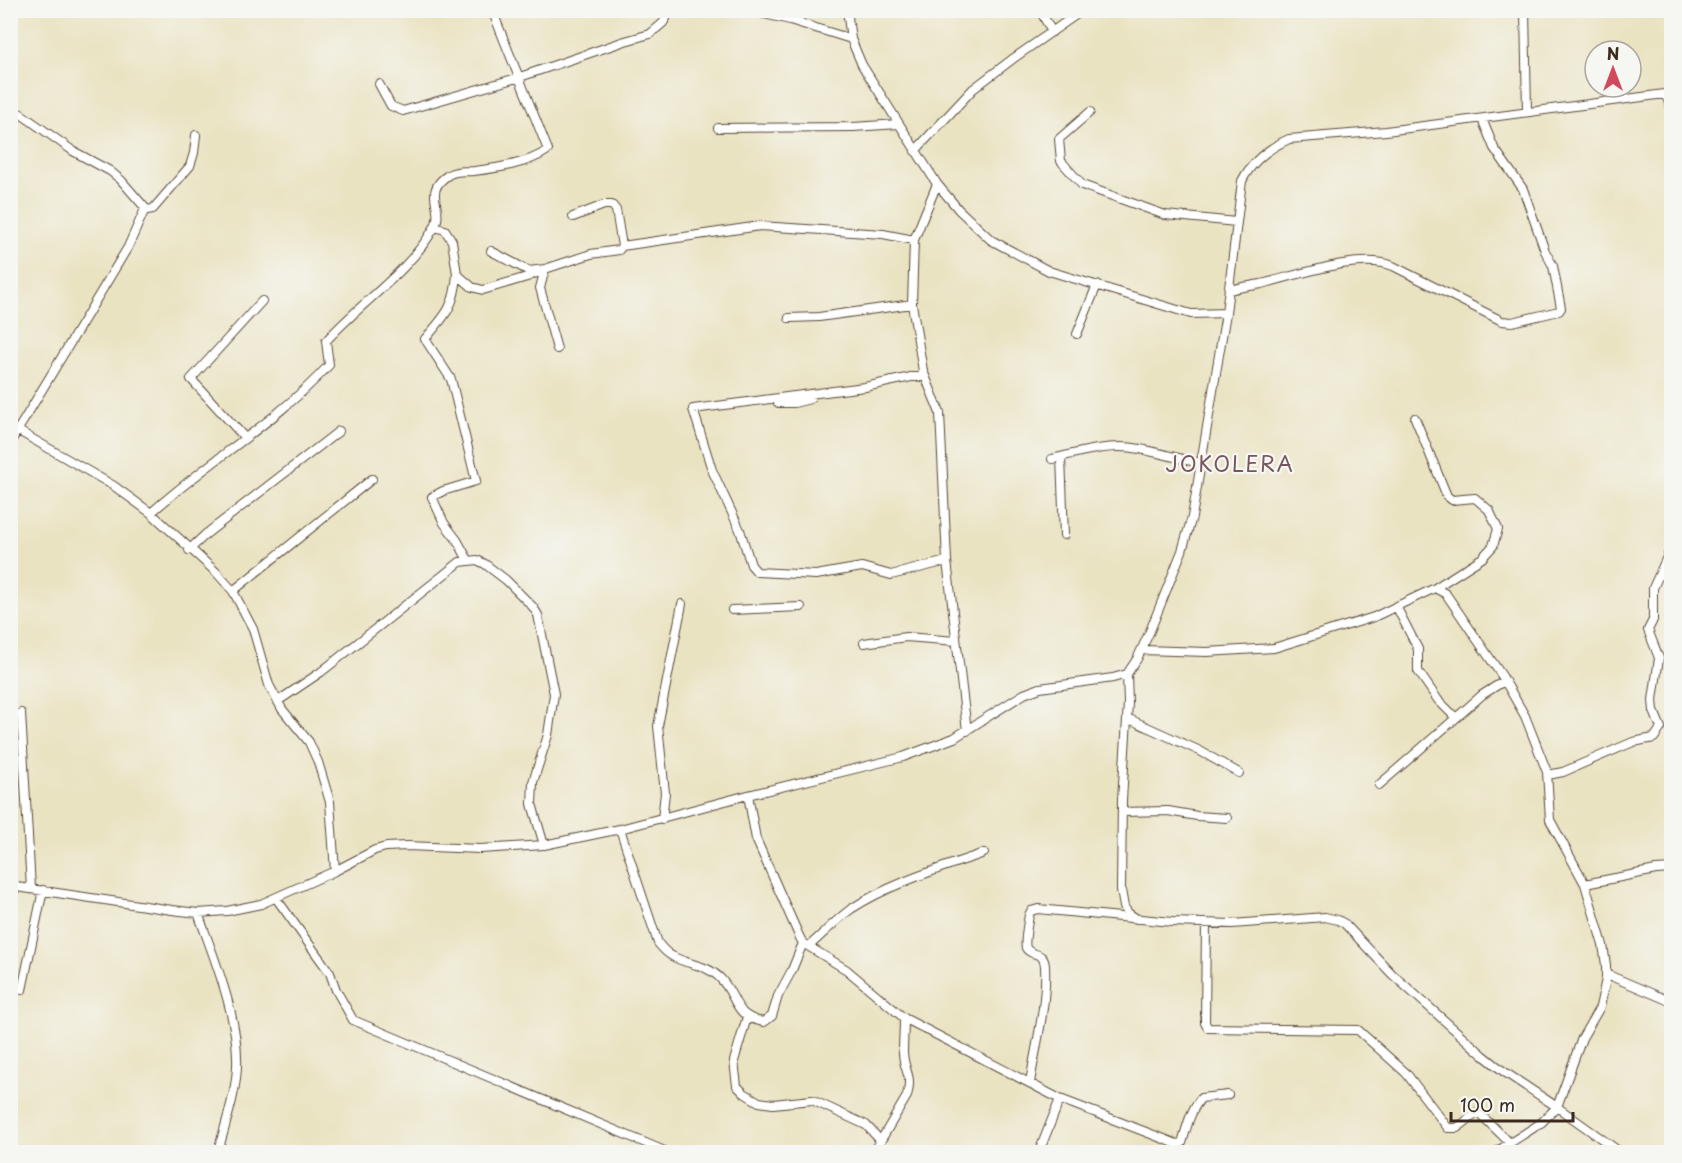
<svg xmlns="http://www.w3.org/2000/svg" width="1682" height="1163" font-family="'Playpen Sans',sans-serif">
  <rect width="100%" height="100%" fill="#f6f6f2"/>
  <filter id="ink" filterUnits="userSpaceOnUse"><feTurbulence type="fractalNoise" baseFrequency=".0167" numOctaves="2"/><feDisplacementMap in="SourceGraphic" scale="12" xChannelSelector="R" yChannelSelector="G"/><feConvolveMatrix kernelMatrix="1 2 1 2 8 2 1 2 1" color-interpolation-filters="sRGB"/></filter>
  <filter id="wash" filterUnits="userSpaceOnUse"><feTurbulence type="fractalNoise" baseFrequency=".008" numOctaves="4" result="noise"/><feDisplacementMap in="SourceGraphic" scale="24" xChannelSelector="R" yChannelSelector="G"/><feGaussianBlur stdDeviation="1.35" result="paint"/><feColorMatrix in="noise" values="0 0 0 0 0 0 0 0 0 0 0 0 0 0 0 0 0 1.4 0 .05"/><feComposite in="paint" operator="in"/></filter>
  <g filter="url(#wash)">
    <rect width="100%" height="100%" fill="#eae3c2"/>
  </g>
  <g filter="url(#ink)">
    <g fill="none" stroke-linecap="round" stroke-linejoin="round">
      <g stroke="#554637" stroke-width="10">
        <path id="minor" d="M747 10 790 20 851 39
          M847 10 851 39 862 65 937 184 914 240 912 304 923 371 940 413 947 561 967 731
          M1040 10 1052 32
          M1525 10 1527 112
          M379 84 391 106 403 111 520 77 625 41 650 34 663 23 671 10
          M1665 94 1672 109
          M10 109 21 114 73 151 110 171 121 180 147 210 153 209 190 166 194 153 196 135
          M1090 112 1059 139 1061 161 1082 185 1165 215 1236 222
          M718 128 853 127 899 124
          M915 151 973 89 1014 58 1083 10
          M937 184 959 210 991 240 1049 271 1191 314 1226 313
          M573 217 604 205H612L616 210 622 246 760 226 883 234 914 240
          M435 227 445 230 452 241 457 274 472 287 483 290 527 277 545 269 529 271 491 251
          M457 274C455 306 446 315 425 339L451 379 476 481 443 491 432 497 444 523 457 540 468 560
          M1229 290C1240 287 1251 286 1261 284 1296 276 1360 252 1393 266L1502 321 1512 322 1559 311 1561 308 1553 266 1545 251 1523 189 1494 148 1482 119
          M789 318 819 317 912 304
          M1077 334 1097 285
          M557 349 540 288 545 269 591 254 619 250 622 246
          M925 377H911L865 387 693 409 712 470 740 530 751 565 757 572 816 575 862 567 891 575 947 561
          M778 403H794L810 399
          M1415 418 1447 496 1452 500 1475 498 1489 510 1498 529 1493 546 1482 558 1435 588
          M10 426 114 486 151 513 216 572 233 591 253 629 269 685 282 709 309 742 318 762 330 802 335 871
          M245 438 191 379 262 301
          M10 443 128 247 145 209
          M1061 457 1064 535
          M1052 459C1080 452 1111 443 1140 449 1161 453 1180 459 1200 463
          M151 513C208 461 277 422 329 365L326 341C360 303 409 272 434 228 446 207 421 193 448 175 456 170 464 172 474 171 498 168 528 164 548 150L492 10
          M189 550 206 534 339 431
          M233 591 372 479
          M1396 606 1418 649V671L1438 700 1456 718 1482 695 1504 681
          M732 610 801 607
          M864 643 906 637 956 641
          M1142 650 1207 652 1274 648 1374 617 1435 588 1446 594 1502 676 1525 716 1547 772 1550 820 1585 884 1603 945 1606 965V979L1600 1007 1582 1038 1557 1107 1541 1123 1496 1152
          M1127 674 1128 703 1122 800 1121 890 1124 907 1128 913 1137 919
          M278 701 321 672 460 562 477 560 485 564 506 580 533 607 538 615 554 694 548 735 533 782 532 804 544 845
          M21 713 31 888
          M1127 718 1200 751 1239 773
          M1548 775 1563 772 1633 742 1654 738 1661 728 1654 711 1653 700 1659 658 1648 630 1653 620V588L1672 546
          M1379 785 1456 718
          M748 795 756 839 800 938 803 943 847 970 904 1018 1060 1099 1177 1144 1182 1143C1187 1127 1190 1111 1201 1098L1228 1095
          M1122 812 1168 811 1197 816 1227 818
          M662 819 665 793 658 726 682 604
          M620 829 658 943C662 948 666 953 672 956 687 965 706 964 719 977 738 995 732 1017 764 1022L772 1016 778 996 792 970 803 943
          M1585 884 1656 870 1672 869
          M10 886 172 910 198 913 227 911 261 904 335 871 375 850 386 847 407 846 480 849 544 845 620 829 748 795 903 757 954 738 1024 694 1040 688 1113 678 1127 674 1137 659 1150 631 1182 551 1192 517 1226 313 1242 181C1252 161 1269 148 1289 139L1386 131 1672 93
          M276 898 330 973 336 990 353 1020 667 1152
          M198 913C214 958 239 1018 237 1066 236 1095 225 1124 218 1152
          M1206 923 1205 1023 1208 1028 1358 1030 1406 1073 1448 1128H1457L1478 1112 1510 1143
          M809 946C823 934 836 920 851 909 891 883 939 869 984 853
          M1606 974 1672 1002
          M22 990 43 890
          M747 1017 734 1061 737 1086 744 1093 759 1102 773 1104 812 1100 866 1125 880 1140
          M1030 1083C1036 1044 1047 1005 1045 966 1044 950 1031 957 1026 948 1024 943 1028 921 1029 915L1031 911 1038 909 1172 922 1232 924 1325 917 1338 920 1345 924 1392 974 1483 1055 1503 1071 1557 1107 1620 1152
          M874 1152 907 1096C913 1075 904 1072 903 1053 903 1042 904 1030 904 1018
          M1039 1152 1060 1099"/>
      </g>
      <use href="#minor" stroke="#fff" stroke-width="8"/>
    </g>
  </g>
  <g text-anchor="middle" stroke-width="4.5" stroke-linejoin="round" paint-order="stroke">
    <g font-size="21" letter-spacing="1.5" fill="#79565f" stroke="#f6f6f2">
      <text x="1230" y="472">JOKOLERA</text>
    </g>
  </g>
  <rect width="1682" height="1163" fill="none" stroke="#f6f6f2" stroke-width="36"/>
  <g transform="translate(1613 69)"><circle r="28" fill="#f6f6f2" stroke="#aba49d" stroke-width="1.5"/>
  <path d="M0-4.5L10 22L0 15L-10 22Z" fill="#d1495b"/>
  <text y="-9" font-size="16" font-weight="bold" text-anchor="middle" fill="#3b2a1e">N</text>
  </g>
  <path d="M1451 1112v9h122v-9" fill="none" stroke="#3b2a1e" stroke-width="3"/>
  <text x="1460" y="1112" font-size="18" fill="#3b2a1e" stroke="#f6f6f2" stroke-width="4.5" paint-order="stroke">100 m</text>
</svg>
